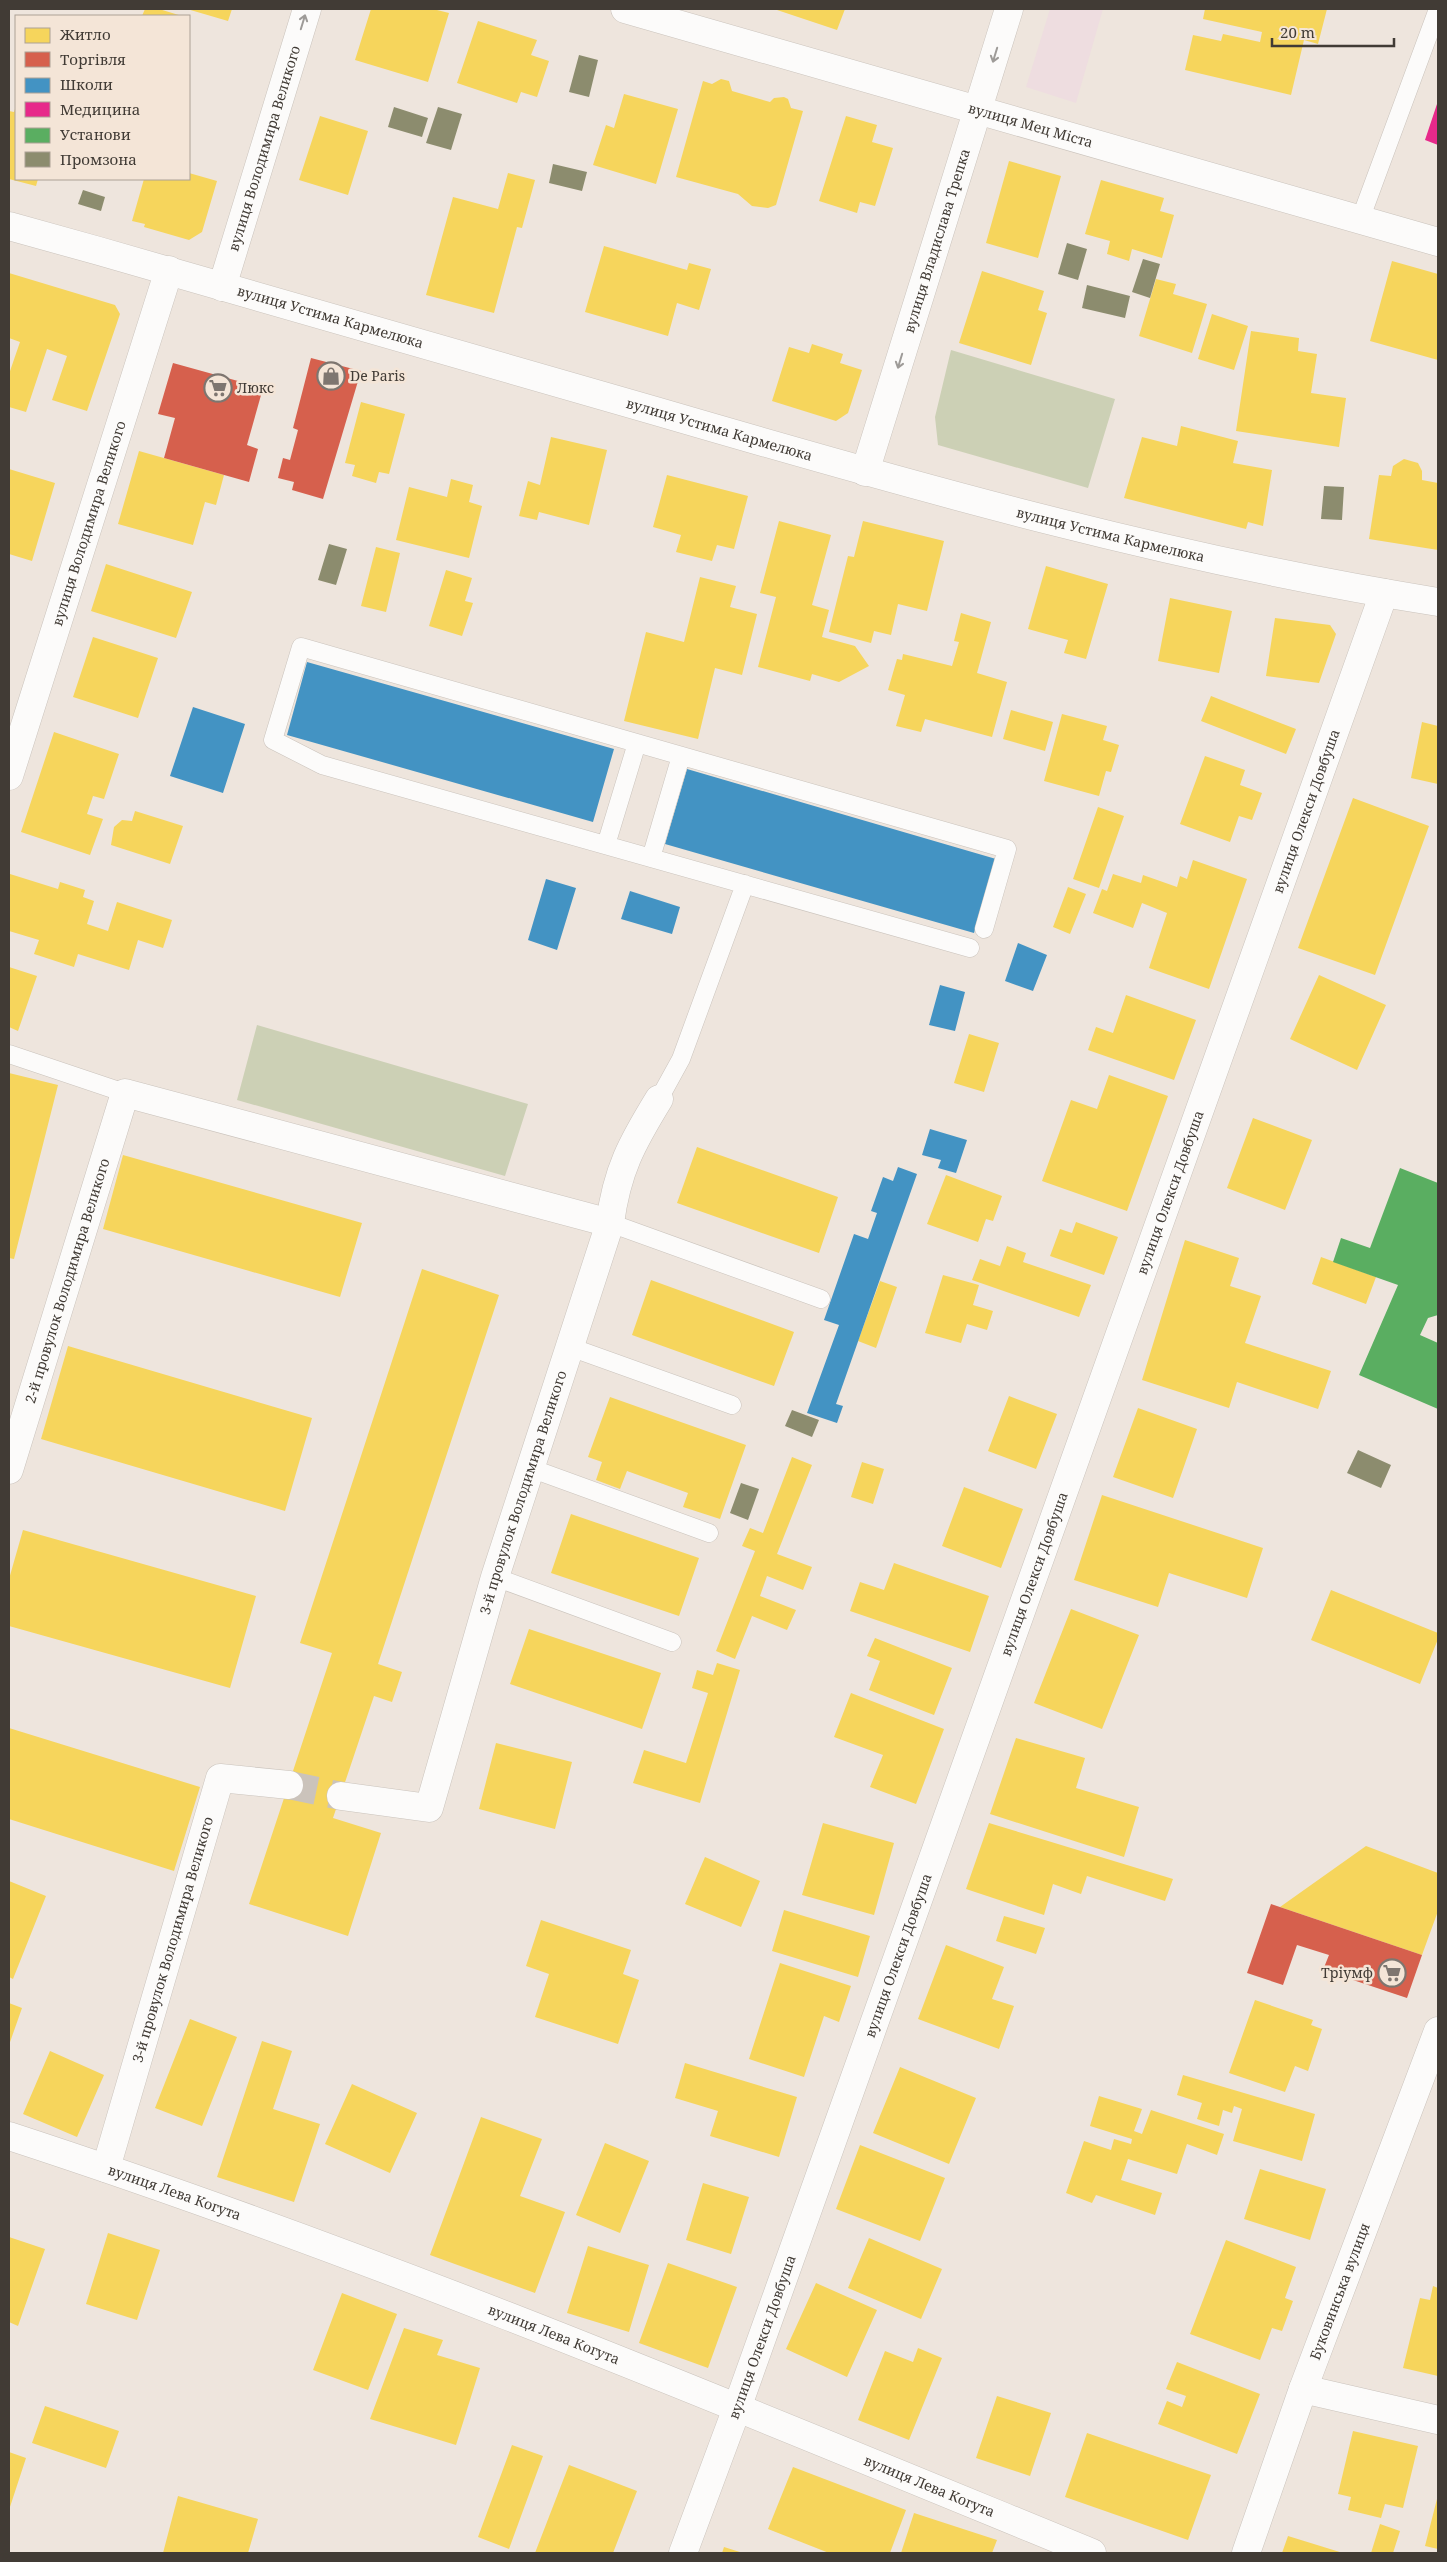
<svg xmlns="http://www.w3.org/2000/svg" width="1447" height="2562" font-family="'Noto Serif',serif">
  <rect width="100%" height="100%" fill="#eee5dd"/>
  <path fill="#eedde0" d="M1050 9H1103L1076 103 1026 87Z"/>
  <path fill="#ccd0b5" d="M951 350 1115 399 1088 488 938 445 935 417Z
    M257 1025 528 1104 505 1176 237 1100Z"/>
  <path fill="#f6d55c" d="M145 9H159L182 16H142Z
    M187 9H232L228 21Z
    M371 9H433L449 13 428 82 355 60Z
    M774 9H845L837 30Z
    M1205 9H1327L1318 44 1304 40 1291 95 1185 70 1193 35 1221 41 1223 34 1260 42 1262 32 1203 19Z
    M478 21 537 40 531 55 549 61 537 97 521 92 517 103 457 83Z
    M721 79 729 81 732 91 770 102 774 98 784 97 788 99 791 108 803 111 776 205 768 208 752 206 738 194 676 177 703 81 712 84Z
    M624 94 678 109 656 184 593 165 606 125 614 128Z
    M16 106V179H38L36 186 9 179V111L14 112Z
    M320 116 368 131 348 195 299 180Z
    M846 116 877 125 872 142 893 148 875 206 860 202 857 213 819 201Z
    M1009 161 1061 176 1038 258 986 243Z
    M189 173 217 181 202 232 189 240 144 227 145 224 132 221 144 179H189Z
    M508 173 535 180 522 228 517 227 494 313 426 295 453 197 498 209Z
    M1101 180 1164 198 1160 211 1174 215 1162 258 1132 249 1129 261 1107 254 1110 241 1085 234Z
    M604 246 687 270 689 263 711 269 699 310 677 303 668 336 585 312Z
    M1392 261 1438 274V360L1370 341Z
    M982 271 1044 291 1038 310 1047 313 1031 365 959 343Z
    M9 273 115 305 120 314 87 411 52 400 67 356 47 349 26 412 9 407V374L20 342 9 338Z
    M1156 279 1176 284 1173 294 1207 304 1192 353 1139 336Z
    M1212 314 1248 326 1234 370 1198 359Z
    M1251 331 1299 338 1298 351 1317 354 1311 393 1346 398 1339 447 1236 431Z
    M812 344 843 354 840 363 862 370 848 413 836 421 772 401 789 347 809 353Z
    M361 402 405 414 389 474 379 472 376 483 352 476 355 465 345 463Z
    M1181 426 1238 441 1233 463 1272 470 1263 526 1248 522 1246 529 1124 498 1142 437 1177 446Z
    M551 437 607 450 589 525 539 512 537 520 519 516 528 481 540 485Z
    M139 451 224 475 216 505 205 502 193 545 118 524Z
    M1404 459 1418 463 1422 471V480L1438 483V550L1369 539 1379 475 1391 476 1393 466Z
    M9 469 55 483 32 561 9 554Z
    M667 475 748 496 734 549 717 545 712 561 676 552 681 535 653 527Z
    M451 479 473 485 469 502 482 506 469 558 396 540 409 487 447 497Z
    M779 521 831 535 812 605 829 610 822 637 855 646 869 666 839 682 812 674 810 681 758 667 776 597 760 593Z
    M863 521 944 541 927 611 898 604 891 635 874 631 871 643 829 632 848 556 854 557Z
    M376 547 400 553 386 612 361 606Z
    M106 564 192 592 176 638 91 611Z
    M1046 566 1108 584 1086 659 1064 653 1068 640 1028 629Z
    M446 570 472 578 465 601 473 603 462 636 429 626Z
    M700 577 736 586 730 607 757 614 742 675 715 668 698 739 624 721 646 632 684 642Z
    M1170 598 1232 611 1219 673 1158 661Z
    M961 613 991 622 977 673 1007 682 992 737 925 719 921 732 896 726 905 695 888 690 897 659 902 660 903 654 952 666 959 642 954 641Z
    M1275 618 1330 625 1336 634 1319 683 1266 676Z
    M93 637 158 658 138 718 73 697Z
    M1211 696 1296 729 1286 754 1201 721Z
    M1011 710 1053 722 1045 751 1003 739Z
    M1062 714 1107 726 1103 740 1119 745 1111 772 1106 771 1099 796 1044 781Z
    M1422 722 1438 726V784L1411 778Z
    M54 732 119 754 104 799 93 796 87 814 103 819 90 855 21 832Z
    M1205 756 1245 770 1240 785 1262 793 1252 820 1239 816 1230 842 1180 824Z
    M1353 798 1429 826 1375 975 1298 948Z
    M1098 807 1124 816 1099 888 1073 879Z
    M135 811 183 826 170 864 111 845 114 827 122 820 132 821Z
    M1193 860 1247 879 1209 989 1149 968 1167 913 1142 903 1133 928 1093 913 1102 889 1107 891 1113 874 1141 883 1143 875 1177 887 1180 876 1187 879Z
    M10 874 58 889 60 882 85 890 83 897 94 901 87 924 108 931 117 902 172 920 163 948 138 940 129 970 78 954 74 967 34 954 39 940 9 931Z
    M1068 887 1086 894 1070 934 1053 927Z
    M9 967 37 976 18 1031 9 1027Z
    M1319 975 1386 1005 1357 1070 1290 1039Z
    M1126 995 1196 1020 1174 1080 1088 1050 1096 1027 1113 1033Z
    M969 1034 999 1043 984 1092 954 1083Z
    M9 1073 58 1085 14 1259 9 1258Z
    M1109 1075 1168 1096 1127 1211 1042 1181 1071 1100 1097 1109Z
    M1253 1118 1312 1140 1285 1210 1227 1188Z
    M697 1147 838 1197 819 1253 677 1203Z
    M123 1155 362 1223 340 1297 103 1229Z
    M946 1175 1002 1196 993 1221 986 1219 978 1242 927 1224Z
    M1076 1222 1118 1237 1104 1275 1050 1256 1060 1229 1072 1233Z
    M1185 1240 1239 1258 1230 1286 1261 1296 1245 1343 1331 1371 1318 1409 1237 1382 1229 1408 1142 1380Z
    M1007 1246 1026 1253 1023 1262 1091 1285 1079 1317 972 1280 980 1259 1000 1266Z
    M1321 1257 1376 1277 1366 1304 1312 1284Z
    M422 1269 499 1295 378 1664 402 1672 392 1702 374 1696 333 1818 381 1833 348 1936 249 1904 332 1653 300 1643Z
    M943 1275 979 1285 973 1305 993 1311 987 1330 967 1324 961 1343 925 1333Z
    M651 1280 794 1332 774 1386 632 1335Z
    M880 1281 897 1287 876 1348 858 1341Z
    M68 1346 312 1418 285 1511 41 1439Z
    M1009 1396 1057 1414 1036 1469 988 1451Z
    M610 1397 746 1445 720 1519 683 1507 688 1493 627 1471 620 1489 596 1480 602 1462 588 1457Z
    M1138 1408 1197 1429 1173 1498 1113 1477Z
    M792 1457 812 1465 777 1554 812 1567 803 1590 767 1576 760 1596 796 1610 787 1630 752 1616 735 1659 716 1651 755 1551 742 1546 750 1528 763 1533Z
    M862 1462 884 1469 873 1504 851 1497Z
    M964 1487 1023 1509 1001 1568 942 1546Z
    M1102 1495 1263 1548 1247 1598 1169 1573 1158 1607 1074 1580Z
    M571 1514 699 1558 679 1616 551 1573Z
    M23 1530 256 1596 230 1688 9 1626V1579Z
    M894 1563 989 1596 970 1652 850 1611 860 1582 884 1590Z
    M1331 1590 1438 1633V1639L1420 1684 1311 1640Z
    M1071 1609 1139 1635 1102 1729 1034 1703Z
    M529 1629 661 1673 642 1729 510 1684Z
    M875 1638 952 1668 934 1715 869 1690 880 1661 867 1656Z
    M717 1663 740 1670 700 1803 633 1783 644 1750 686 1763 708 1693 692 1688 697 1670 713 1675Z
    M851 1693 944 1729 916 1804 870 1787 883 1755 834 1737Z
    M9 1728 200 1787 174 1871 9 1819Z
    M1016 1738 1085 1758 1076 1788 1139 1807 1124 1857 990 1814Z
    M496 1743 572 1762 555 1829 479 1809Z
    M823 1823 894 1843 874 1915 802 1895Z
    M989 1823 1173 1879 1165 1901 1087 1876 1081 1894 1053 1884 1044 1915 966 1889Z
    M1366 1846 1438 1873V1911L1422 1955 1280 1907Z
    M705 1857 760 1881 741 1927 685 1904Z
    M9 1881 46 1896 13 1979 9 1977Z
    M784 1910 870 1936 858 1977 772 1951Z
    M1004 1916 1045 1928 1036 1954 996 1941Z
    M541 1920 631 1950 623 1974 639 1980 618 2044 535 2017 549 1974 526 1966Z
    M946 1945 1004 1967 992 1999 1014 2006 999 2049 918 2019Z
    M780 1963 851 1986 839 2022 824 2016 804 2077 749 2059Z
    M1255 2000 1313 2020 1311 2025 1322 2029 1308 2071 1295 2066 1285 2092 1229 2073Z
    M9 2003 22 2008 9 2045Z
    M190 2019 237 2037 202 2126 155 2108Z
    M262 2041 292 2051 273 2109 320 2124 294 2202 217 2177Z
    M50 2051 104 2075 77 2137 23 2114Z
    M685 2063 797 2097 779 2157 710 2136 718 2111 675 2098Z
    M900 2067 976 2098 949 2164 873 2133Z
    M1183 2075 1315 2114 1302 2161 1233 2141 1242 2109 1234 2106 1232 2113 1223 2110 1219 2126 1197 2119 1202 2103 1177 2095Z
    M352 2084 417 2113 390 2173 325 2144Z
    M1099 2096 1142 2109 1134 2131 1142 2134 1151 2110 1224 2134 1217 2155 1187 2144 1177 2174 1128 2159 1121 2180 1162 2193 1155 2215 1096 2195 1092 2203 1066 2193 1084 2141 1111 2150 1114 2139 1131 2144 1132 2139 1090 2126Z
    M481 2117 542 2139 520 2196 565 2212 535 2293 430 2255Z
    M605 2143 649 2161 620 2233 576 2215Z
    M860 2145 945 2178 920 2241 836 2209Z
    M1260 2169 1326 2189 1310 2240 1244 2219Z
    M703 2183 749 2197 731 2254 686 2240Z
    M108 2233 160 2250 137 2320 86 2304Z
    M9 2237 45 2249 18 2326 9 2322Z
    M869 2238 942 2269 921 2319 848 2288Z
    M1226 2240 1296 2267 1285 2298 1293 2301 1282 2331 1272 2328 1260 2360 1190 2334Z
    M588 2246 649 2265 629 2332 567 2313Z
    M668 2263 737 2287 708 2368 639 2343Z
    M816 2283 877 2310 847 2377 786 2349Z
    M1433 2286 1438 2288V2376L1403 2368 1420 2298 1430 2300Z
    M342 2293 397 2314 368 2390 313 2370Z
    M404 2328 443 2340 437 2355 480 2368 456 2445 370 2419Z
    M918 2348 942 2358 909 2440 858 2420 885 2351 913 2362Z
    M1177 2362 1260 2394 1237 2454 1158 2424 1167 2401 1182 2407 1186 2396 1166 2389Z
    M997 2396 1051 2413 1030 2476 976 2458Z
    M45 2406 119 2431 106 2468 32 2443Z
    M1353 2431 1418 2446 1403 2508 1385 2504 1381 2518 1348 2510 1351 2497 1338 2494Z
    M1087 2433 1211 2475 1188 2540 1065 2497Z
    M512 2445 543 2456 509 2549 478 2537Z
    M9 2452 26 2458 9 2510Z
    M569 2465 637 2491 613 2553H535Z
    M793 2467 906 2510 890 2553H829L768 2529Z
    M1438 2495V2549L1425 2546Z
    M178 2496 258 2519 248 2553H163Z
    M914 2513 997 2540 992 2553H901Z
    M1380 2524 1400 2531 1393 2553H1371Z
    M1288 2536 1343 2553H1282Z
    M724 2547 743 2553H722Z"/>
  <path fill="#d6604d" d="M311 358 361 371 323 499 292 490 294 482 278 478 283 458 290 460 298 430 293 428Z
    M173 363 263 388 247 445 258 449 249 482 164 458 175 418 158 414Z
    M1271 1904 1422 1955 1407 1998 1323 1970 1329 1955 1297 1945 1283 1985 1247 1973Z"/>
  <path fill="#4393c3" d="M307 662 614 749 593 822 287 735Z
    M193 707 245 724 223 793 170 776Z
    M687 769 996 859 974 933 665 844Z
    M546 879 576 888 557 950 528 940Z
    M630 891 680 907 672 934 621 919Z
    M1018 943 1047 955 1033 991 1005 981Z
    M940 985 965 992 955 1031 929 1025Z
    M930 1129 967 1140 956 1173 938 1168 941 1160 922 1155Z
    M898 1167 917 1174 836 1404 843 1406 837 1423 807 1413 839 1325 824 1320 854 1234 868 1239 877 1213 871 1211 883 1177 893 1181Z"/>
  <path fill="#e7298a" d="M1438 101V145L1425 140Z"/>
  <path fill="#5aae61" d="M1400 1168 1438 1183V1315L1428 1318 1420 1335 1438 1343V1409L1359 1375 1398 1285 1333 1262 1341 1238 1370 1248Z"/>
  <path fill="#8c8c6e" d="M579 55 598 60 589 97 569 92Z
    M394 107 428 118 422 137 388 127Z
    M438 107 462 114 451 150 426 143Z
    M553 164 587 172 582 191 549 183Z
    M83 190 105 197 101 211 78 204Z
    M1067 243 1087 249 1078 280 1058 274Z
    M1143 259 1160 264 1150 298 1132 292Z
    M1087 285 1130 296 1125 318 1082 308Z
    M1324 486 1344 487 1342 520 1321 519Z
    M329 544 347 549 336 585 318 580Z
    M792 1410 819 1420 812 1437 785 1426Z
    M1358 1450 1391 1465 1381 1488 1347 1473Z
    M741 1483 759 1489 748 1520 730 1513Z"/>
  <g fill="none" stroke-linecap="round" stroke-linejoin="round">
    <path stroke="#cbc3bb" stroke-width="28" stroke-dasharray="28 14" stroke-linecap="butt" d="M289 1785 341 1796"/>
    <g stroke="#cac3bc" stroke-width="19">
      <path id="service" d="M1360 220 1438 9
        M606 845 637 743
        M651 858 681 756
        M970 948 322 765 273 740 301 647 1007 849 984 929
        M9 1054 125 1093
        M659 1099 681 1059 745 884
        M610 1223 821 1299
        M570 1347 732 1405
        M530 1468 709 1533
        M495 1577 672 1642"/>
    </g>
    <g stroke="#cac3bc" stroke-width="29">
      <g id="minor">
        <path id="s1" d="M625 9 1438 242"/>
        <path id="s2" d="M222 287 307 9"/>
        <path id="s3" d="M865 472 1009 9"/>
        <path id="s4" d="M9 776 169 270"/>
        <path id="s5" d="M9 1470 125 1093 610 1223"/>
        <path id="s6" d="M341 1796 429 1808 495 1577 610 1223C617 1170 632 1143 659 1099"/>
        <path id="s7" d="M9 2136C377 2256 734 2406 1092 2553"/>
        <path id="s8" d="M106 2168 220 1778 289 1785"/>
        <path d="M1303 2389 1438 2420"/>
        <path id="s9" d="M683 2553 737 2408 1384 593"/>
      </g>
    </g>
    <g stroke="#cac3bc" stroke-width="29">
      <g id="tertiary">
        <path id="s10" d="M9 226C226 286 442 349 659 412 916 487 1174 560 1438 602"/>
        <path id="s11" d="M1246 2553 1303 2389 1438 2031"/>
      </g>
    </g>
    <use href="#service" stroke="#fcfbfa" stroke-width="18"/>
    <use href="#minor" stroke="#fcfbfa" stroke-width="28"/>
    <use href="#tertiary" stroke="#fcfbfa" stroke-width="28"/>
  </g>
  <defs><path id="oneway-shaft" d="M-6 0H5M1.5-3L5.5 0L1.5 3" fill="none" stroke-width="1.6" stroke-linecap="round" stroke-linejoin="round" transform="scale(1.25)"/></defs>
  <g stroke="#9e9b98">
    <use href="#oneway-shaft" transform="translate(303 22) rotate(-73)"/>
    <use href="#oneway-shaft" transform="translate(995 55) rotate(107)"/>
    <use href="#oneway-shaft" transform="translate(900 361) rotate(107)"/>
  </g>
  <defs>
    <g id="shop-ring" transform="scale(1.4375)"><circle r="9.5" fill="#f4e5d7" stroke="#7e7670" stroke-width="1.5"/><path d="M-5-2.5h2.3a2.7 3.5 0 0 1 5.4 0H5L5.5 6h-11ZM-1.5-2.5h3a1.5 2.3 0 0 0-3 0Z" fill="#7e7670"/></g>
    <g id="supermarket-ring" transform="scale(1.4375)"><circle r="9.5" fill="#f4e5d7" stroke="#7e7670" stroke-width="1.5"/><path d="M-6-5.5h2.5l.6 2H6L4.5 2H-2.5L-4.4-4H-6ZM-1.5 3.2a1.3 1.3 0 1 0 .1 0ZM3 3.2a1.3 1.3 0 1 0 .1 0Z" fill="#7e7670"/></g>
  </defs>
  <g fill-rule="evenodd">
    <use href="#shop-ring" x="331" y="376"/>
    <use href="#supermarket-ring" x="218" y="388"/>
    <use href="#supermarket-ring" x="1392" y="1973"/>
  </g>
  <g text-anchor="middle" stroke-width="5" stroke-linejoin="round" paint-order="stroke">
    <g font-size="14" fill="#413b35" stroke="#f4e5d7">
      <text dy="5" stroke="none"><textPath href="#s1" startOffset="422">вулиця Мец Міста</textPath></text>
      <text dy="5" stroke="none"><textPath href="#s2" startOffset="145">вулиця Володимира Великого</textPath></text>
      <text dy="5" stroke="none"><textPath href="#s3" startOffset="242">вулиця Владислава Трепка</textPath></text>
      <text dy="5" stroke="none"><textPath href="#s10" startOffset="334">вулиця Устима Кармелюка</textPath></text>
      <text dy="5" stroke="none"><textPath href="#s10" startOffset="739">вулиця Устима Кармелюка</textPath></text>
      <text dy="5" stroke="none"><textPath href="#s4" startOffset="265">вулиця Володимира Великого</textPath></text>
      <text dy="5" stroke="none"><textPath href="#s10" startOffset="1144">вулиця Устима Кармелюка</textPath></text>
      <text dy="5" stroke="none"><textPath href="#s9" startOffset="1850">вулиця Олекси Довбуша</textPath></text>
      <text dy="5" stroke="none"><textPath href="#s9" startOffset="1445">вулиця Олекси Довбуша</textPath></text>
      <text dy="5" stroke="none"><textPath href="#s5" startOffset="198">2-й провулок Володимира Великого</textPath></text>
      <text dy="5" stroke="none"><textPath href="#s6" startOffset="418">3-й провулок Володимира Великого</textPath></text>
      <text dy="5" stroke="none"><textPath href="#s9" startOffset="1040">вулиця Олекси Довбуша</textPath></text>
      <text dy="5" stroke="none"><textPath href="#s8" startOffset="238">3-й провулок Володимира Великого</textPath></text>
      <text dy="5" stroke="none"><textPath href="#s9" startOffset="635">вулиця Олекси Довбуша</textPath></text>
      <text dy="5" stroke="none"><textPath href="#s7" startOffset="175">вулиця Лева Когута</textPath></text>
      <text dy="5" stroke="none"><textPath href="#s11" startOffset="278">Буковинська вулиця</textPath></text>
      <text dy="5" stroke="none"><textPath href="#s7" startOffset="580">вулиця Лева Когута</textPath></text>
      <text dy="5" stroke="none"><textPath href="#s9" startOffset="230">вулиця Олекси Довбуша</textPath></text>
      <text dy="5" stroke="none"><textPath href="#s7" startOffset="985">вулиця Лева Когута</textPath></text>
    </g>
    <g font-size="14" fill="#413b35" stroke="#f4e5d7" text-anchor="start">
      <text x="350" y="381">De Paris</text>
      <text x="237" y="393">Люкс</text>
      <text x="1373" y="1978" text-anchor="end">Тріумф</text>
    </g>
  </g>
  <rect width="1447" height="2562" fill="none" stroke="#413b35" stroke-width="20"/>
  <rect x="15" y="15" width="175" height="165" fill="#f4e5d7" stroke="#aca196"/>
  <rect x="25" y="28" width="25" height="15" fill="#f6d55c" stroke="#aca196"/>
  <text x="60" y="40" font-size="15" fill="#413b35">Житло</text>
  <rect x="25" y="52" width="25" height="15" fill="#d6604d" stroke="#aca196"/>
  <text x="60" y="65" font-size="15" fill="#413b35">Торгівля</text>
  <rect x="25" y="78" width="25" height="15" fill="#4393c3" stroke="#aca196"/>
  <text x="60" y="90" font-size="15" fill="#413b35">Школи</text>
  <rect x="25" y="102" width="25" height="15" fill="#e7298a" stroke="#aca196"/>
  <text x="60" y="115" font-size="15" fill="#413b35">Медицина</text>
  <rect x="25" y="128" width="25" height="15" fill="#5aae61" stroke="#aca196"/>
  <text x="60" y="140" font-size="15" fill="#413b35">Установи</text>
  <rect x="25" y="152" width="25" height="15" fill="#8c8c6e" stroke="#aca196"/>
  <text x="60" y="165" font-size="15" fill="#413b35">Промзона</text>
  <path d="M1272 38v8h122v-8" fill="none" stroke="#413b35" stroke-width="2.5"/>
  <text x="1280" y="38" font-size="15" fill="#413b35" stroke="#f4e5d7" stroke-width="4" paint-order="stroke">20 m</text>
</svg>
